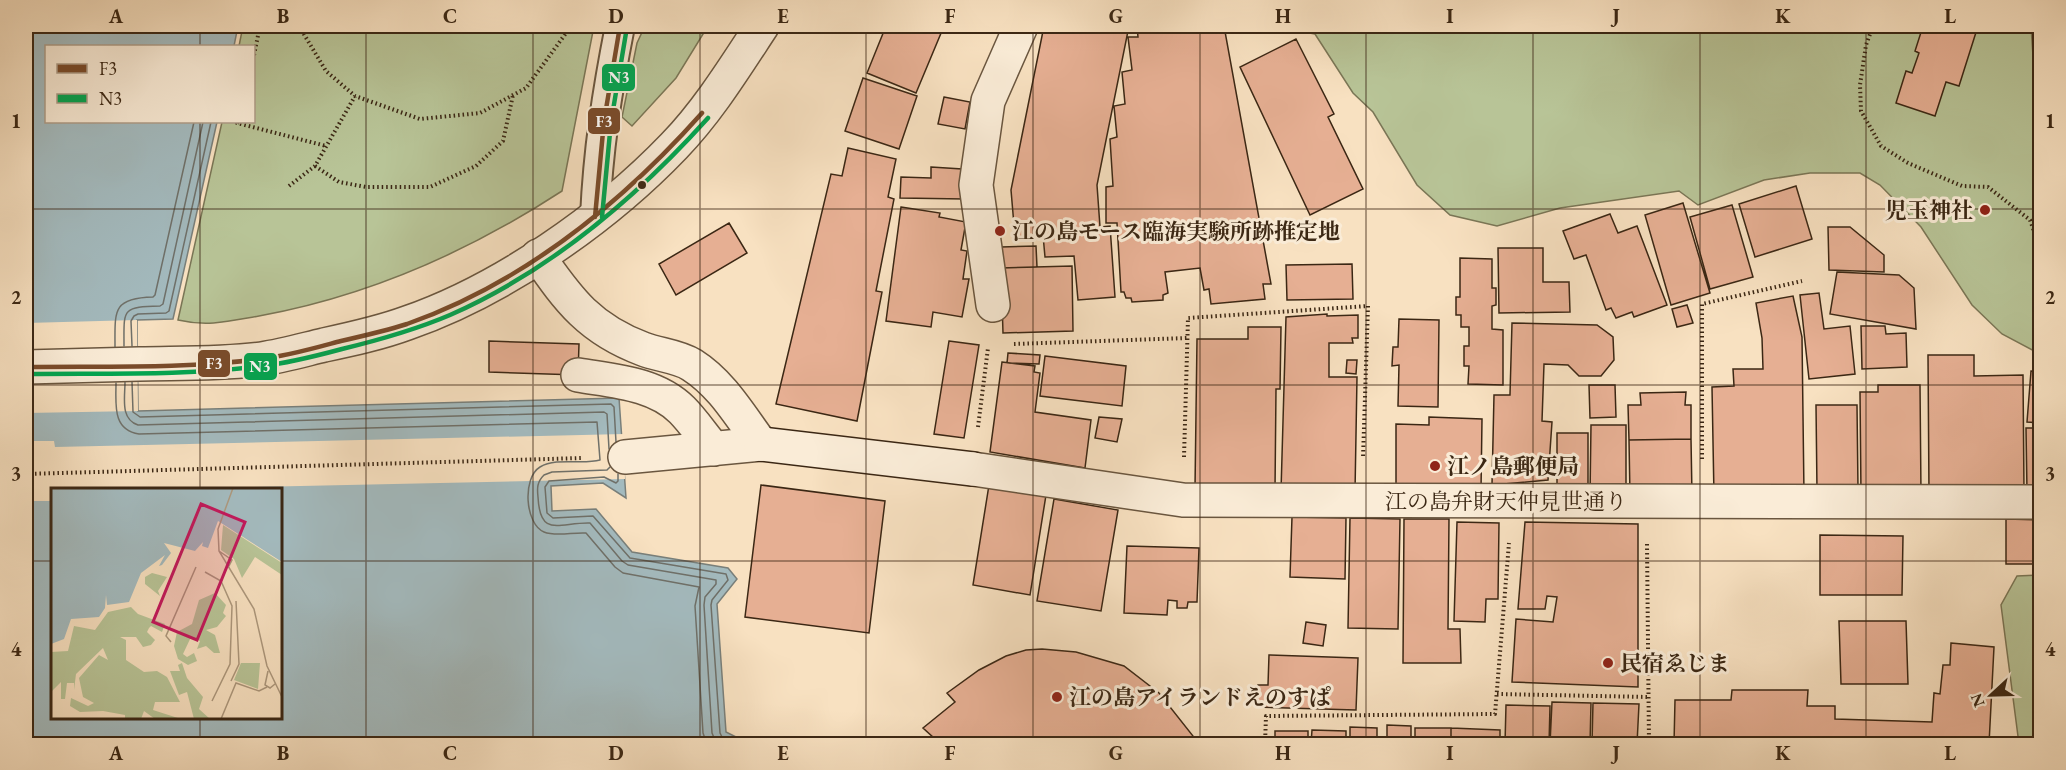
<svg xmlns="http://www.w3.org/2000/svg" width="2066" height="770" font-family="'EB Garamond','Noto Serif JP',serif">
  <rect width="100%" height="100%" fill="#f8e1c1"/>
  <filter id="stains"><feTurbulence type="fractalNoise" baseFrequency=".00333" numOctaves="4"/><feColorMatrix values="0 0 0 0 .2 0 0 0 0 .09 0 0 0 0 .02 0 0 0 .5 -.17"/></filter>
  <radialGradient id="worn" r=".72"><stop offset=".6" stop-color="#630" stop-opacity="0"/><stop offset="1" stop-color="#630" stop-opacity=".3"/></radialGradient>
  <path fill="#b8c497" stroke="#7a7656" stroke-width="1.5" d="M243 26H594L562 191C470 251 369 296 259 316 230 321 208 327 178 320L222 122H254V46H239Z
    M645 26H708L676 78 632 126 622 117 637 43Z
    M1271 26H2031L2034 71 2040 83V354L2002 334 1972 305 1921 227 1880 185 1860 173H1810L1764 180 1698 205 1679 191 1560 208 1497 226 1450 215 1417 185 1373 112 1353 93 1315 34Z
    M2040 575V744H2019L2001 605 2017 576Z"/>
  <path fill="#a3babe" stroke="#797f7a" stroke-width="1.5" fill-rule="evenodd" d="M26 26H238L234 46H46V122H217L173 319 137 320 138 411 619 398 626 498 603 483 551 486 552 511 596 509 632 552 728 568 737 579 717 604 726 732 740 739V744H26ZM52 490H280V718H52Z"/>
  <path fill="#f8e1c1" d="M137 320 138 411 26 413V323Z
    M624 434 625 479 159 489 52 490V501H26V441H54L55 447Z"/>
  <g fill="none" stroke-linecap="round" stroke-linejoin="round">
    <path stroke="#6f7069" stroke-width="1.5" d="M124 346C124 309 121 307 160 306L163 304 203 122
      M132 346 131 321 134 316 138 314 166 313 169 311 211 122
      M115 347C115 311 112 298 153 297L155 295 194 122
      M125 382C125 398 120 419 138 425L604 412 607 414 609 449
      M132 382 133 412 140 417 611 404 614 407 616 442
      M116 383C116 404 112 430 139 434L597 422 600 460C582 465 557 457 540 467 522 478 525 524 544 532 556 537 573 532 586 533L615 567 623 573 699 587 695 606 703 733 707 744
      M610 467 607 470 552 472 544 475C537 482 537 488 538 497 540 539 560 522 590 523L622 561 628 565 716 580V584L705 597 704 605 712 733 715 740 720 744
      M618 474V481L616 483 604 477 549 481 545 487 547 513 553 518 593 516 630 558 726 574 728 580 712 600 711 605 720 733 722 737 734 744"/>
  </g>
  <path fill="#e6af93" stroke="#3b2714" stroke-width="1.5" d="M886 26H944L916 93 867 73Z
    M1044 26H1129L1097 185 1100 227 1110 226 1115 297 1078 300 1074 256 1045 257 1043 235 1015 237 1011 190Z
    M1137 26H1224L1271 284H1263L1265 299 1211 304 1209 289 1204 290 1200 268 1165 272 1168 293 1163 295V300L1132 302 1131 298H1126L1124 292H1121L1117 223H1106V187L1113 186 1110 139 1117 137 1114 106 1125 104 1122 72 1132 70 1128 37H1138Z
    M1923 26H1978L1959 86 1946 82 1935 116 1896 103 1906 71 1912 73 1919 53 1915 51Z
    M1296 39 1334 114 1328 117 1363 189 1310 215 1240 67Z
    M863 78 917 96 899 149 845 131Z
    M944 97 970 102 965 129 938 124Z
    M848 148 896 159 888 197 894 199 876 291 882 292 857 421 776 404 831 174 842 176Z
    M931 167 962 169 964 199 900 198 901 177 931 178Z
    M1796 186 1812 239 1755 257 1739 204Z
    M1683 203 1710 293 1671 305 1645 215Z
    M1732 205 1753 277 1710 289 1690 217Z
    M901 207 940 213 939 217 966 222 961 250 967 251 963 279H969L962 317 933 312 931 327 886 321Z
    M1610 214 1618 233 1637 226 1667 305 1634 317 1632 312 1616 318 1611 308 1606 310 1586 255 1574 259 1563 231Z
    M729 223 747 253 676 295 659 264Z
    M1828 227H1850L1884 255V272L1829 270Z
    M1036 246 1037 267 1001 268V247Z
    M1498 248H1543V282H1569L1570 312 1499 313Z
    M1460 258 1492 259V288H1496V305L1492 306V329L1503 330V385L1468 384 1469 366H1464V346H1469V327H1461V315H1456V297H1460Z
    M1352 264 1353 299 1287 300 1286 265Z
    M1072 266 1073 331 1003 333 1001 268Z
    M1837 272 1899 275 1914 288 1916 329 1830 314Z
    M1819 293 1824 329 1850 326 1855 374 1809 379 1800 295Z
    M1793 296 1802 337 1804 494 1714 496 1712 387 1734 386 1733 369H1763L1762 338 1756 303Z
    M1687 305 1693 323 1677 327 1672 309Z
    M1327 314V316L1358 315V338H1352L1353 343H1329V377H1357L1355 492 1281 491 1286 317Z
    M1399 319 1439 320 1438 407 1398 406 1399 365 1392 366 1393 347H1398Z
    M1512 323 1597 325 1613 337 1614 360 1601 376H1579L1568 365 1544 364 1542 421 1552 422 1548 480 1492 485 1494 395H1510Z
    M1861 326H1885L1886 334 1906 333 1907 367 1862 369Z
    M1248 327H1281L1280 389H1276L1275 490 1195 488 1197 339H1248Z
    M489 341 579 344 578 375 489 372Z
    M949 341 979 345 964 438 934 434Z
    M1008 353 1040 355 1039 364 1007 363Z
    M1928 355H1974V376L2023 375 2024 492 1929 493Z
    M1045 356 1126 366 1122 406 1040 396Z
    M1347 360H1357L1356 374 1346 373Z
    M1002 362 1035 366 1034 372 1040 373 1035 412 1091 420 1085 468 990 452Z
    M2031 371 2040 372V423L2027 422Z
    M1589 385H1615L1616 417 1590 418Z
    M1878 385H1920L1921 494 1861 495 1860 392H1878Z
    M1686 392 1685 405H1691V439L1629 440 1628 405H1641L1640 393Z
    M1816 405H1857L1858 490 1817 491Z
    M1099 417 1122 419 1117 442 1095 438Z
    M1429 417 1482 419 1481 491 1396 489V424L1429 425Z
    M1591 425H1626V497L1590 496Z
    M2026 428H2040V492H2027Z
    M1557 433H1588V496L1557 497Z
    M1691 439 1692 496H1630L1629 440Z
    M761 485 885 501 869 633 745 617Z
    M989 485 1046 495 1030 595 973 585Z
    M1054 499 1118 510 1101 611 1037 601Z
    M1292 517 1346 518 1345 579 1290 577Z
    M1350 518 1400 519 1398 629 1348 628Z
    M1404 519H1449L1448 629H1460L1461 663H1403Z
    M2006 519 2040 520V564H2006Z
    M1457 522 1499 523 1498 599H1486L1485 622 1454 621Z
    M1525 522 1638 524V687L1512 682 1516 619 1553 622 1557 597 1547 596 1545 609H1518Z
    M1820 535 1903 536 1902 595H1820Z
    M1127 546 1199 548 1197 602H1188L1187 608H1177V601L1168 600 1167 615 1124 613Z
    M1839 621H1906L1908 684H1841Z
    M1306 622 1326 625 1323 646 1303 643Z
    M1951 643 1994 647 1989 744H1674L1675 700H1731L1732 690H1808L1807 706H1835V719L1932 722 1934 693 1940 694 1943 665H1950Z
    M1042 649 1076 652 1124 666 1159 693 1193 736 1196 744H932L935 739 923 728 955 702 947 693 979 670 1006 656 1026 650Z
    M1269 655 1358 658 1356 710 1257 707 1258 685H1268Z
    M1552 702 1591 703 1590 744H1550Z
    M1593 703 1639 704 1637 744H1592Z
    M1506 705 1550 706 1549 744H1505Z
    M1387 725 1411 726V744H1387Z
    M1350 727 1377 728V744H1350Z
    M1415 728H1451V744H1415Z
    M1451 728 1500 730V744H1451Z
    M1312 730 1346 731V744H1311Z
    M1275 731H1308V744H1275Z"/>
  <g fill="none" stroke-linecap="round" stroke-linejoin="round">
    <g stroke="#6a563f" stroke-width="32">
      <path id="service" d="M595 217C598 150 607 92 620 26"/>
    </g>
    <g stroke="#6a563f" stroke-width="36">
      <path id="pedestrian" d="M578 375C613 381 655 383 682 410 693 421 703 436 714 449
        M625 457 761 444
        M973 469 1183 500 2040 502"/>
    </g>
    <g stroke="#6a563f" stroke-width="36">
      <path id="minor" d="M538 256C569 301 590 329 643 349 658 355 678 356 692 365 722 384 740 416 761 444
        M993 305 976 185 988 101 1021 26"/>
    </g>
    <g stroke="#6a563f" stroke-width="36">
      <path id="tertiary" d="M26 367C63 366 101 365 139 364 180 363 221 364 261 359 282 356 303 350 324 345 352 339 380 333 407 323 502 290 604 219 674 146 708 111 735 67 762 26"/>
    </g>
    <g stroke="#3b2714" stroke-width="36">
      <path id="secondary" d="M761 444 973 469"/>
    </g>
    <path stroke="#3b2714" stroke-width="4" stroke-dasharray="1.5 3" stroke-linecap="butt" d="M299 26 326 71 355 96 420 119 480 113 526 88 569 29V26
      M1873 26 1866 45 1860 85 1861 111 1881 146 1908 163 1962 186 1988 187 2030 220 2036 237 2040 240
      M254 55 260 26
      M238 122 237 123 326 146
      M315 166 339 182 366 187H430L476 166 503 141 513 95
      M289 186 315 166 355 96
      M1014 344 1187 338
      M978 427 988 348
      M1184 457 1188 318 1368 306 1363 458
      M1702 459V304L1802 281
      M26 474 583 458
      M1647 544 1649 744
      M1497 694 1648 697
      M1265 744 1266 716 1495 714 1509 543"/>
    <use href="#service" stroke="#faecd7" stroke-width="28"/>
    <use href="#pedestrian" stroke="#faecd7" stroke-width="33"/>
    <use href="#minor" stroke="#faecd7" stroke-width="33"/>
    <use href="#tertiary" stroke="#faecd7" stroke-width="33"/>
    <use href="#secondary" stroke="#faecd7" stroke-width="33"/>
    <g stroke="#faecd7" stroke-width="9">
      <path id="bus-1" d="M595 217 604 121 620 26
        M26 367C104 366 184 369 261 359 288 356 315 348 341 341 363 336 385 331 407 324 523 283 621 204 702 113"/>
    </g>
    <g stroke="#faecd7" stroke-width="9">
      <path id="bus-2" d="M602 217 611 122 627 27
        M26 374C105 373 184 376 262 366 289 363 316 356 342 349 379 340 415 330 450 315 550 271 635 199 708 118"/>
    </g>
    <use href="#bus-1" stroke="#7a4b2a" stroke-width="4.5"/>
    <use href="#bus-2" stroke="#00a651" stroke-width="4.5"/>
  </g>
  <path fill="none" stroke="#3b2714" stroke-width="1.5" stroke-opacity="0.55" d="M200 26V46M366 26V744M533 26V744M700 26V744M866 26V744M1033 26V744M1200 26V744M1366 26V744M1533 26V744M1700 26V744M1866 26V744M200 122V490M26 209H2040M26 385H2040M26 561H52M280 561H2040M200 718V744"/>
  <circle fill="#3b2714" stroke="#faecd7" stroke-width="2" cx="642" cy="185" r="5"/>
  <g fill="#8f2418" stroke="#faecd7" stroke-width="2">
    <circle cx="1985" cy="210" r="6"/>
    <circle cx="1000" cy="231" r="6"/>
    <circle cx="1435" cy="466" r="6"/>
    <circle cx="1608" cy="663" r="6"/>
    <circle cx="1057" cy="697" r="6"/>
  </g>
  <g text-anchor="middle" stroke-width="6" stroke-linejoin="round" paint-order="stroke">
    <g font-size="22" font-weight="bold" fill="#3b2714" stroke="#faecd7" text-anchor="start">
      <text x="1973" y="218" text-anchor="end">児玉神社</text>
      <text x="1012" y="239">江の島モース臨海実験所跡推定地</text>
      <text x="1447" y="474">江ノ島郵便局</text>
      <text x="1620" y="671">民宿ゑじま</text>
      <text x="1069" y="705">江の島アイランドえのすぱ</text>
    </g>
    <g font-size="22" fill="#3b2714" stroke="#faecd7">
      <text x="1506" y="509">江の島弁財天仲見世通り</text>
    </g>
  </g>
  <g transform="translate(51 488)">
    <rect width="231" height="231" fill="#f8e1c1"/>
    <path d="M172 37 231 75V87L204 69 191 90 183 71 170 62ZM101 85 116 89 107 103 109 108 94 96V89ZM164 105 175 117 172 125 175 128 166 139 155 142 164 147 169 165H163L155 158 146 161 149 153 140 149 132 166 136 169 143 165 146 173 137 177 127 171 123 158 126 144 141 136 148 112ZM80 119 87 126 114 136 111 144 100 138 98 140 96 144 104 152 100 157 92 159 85 149H69L75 152V172L93 184 106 183 116 189 129 214H104L102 222 130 231H104L93 223 90 231H74V227L52 223 29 224 19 218 20 210 37 218 43 215 32 209 28 190 48 167 57 172 52 160 25 186 23 202V195H16L14 211H10V194L0 204V164L17 163 23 138 44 142 57 124ZM131 175 136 190 152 209 148 221 159 231H143L136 204 128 207 119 183H129L127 177ZM190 175H209L207 201 183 192Z" fill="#b8c497"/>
    <path d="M0 0H231V74L167 33 157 60 151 58 152 54 144 63 113 55 120 65 111 77 108 78 114 67 90 85 78 114 56 117 55 107 54 120 48 129 20 131 13 151 0 156Z" fill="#a3babe"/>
    <path fill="none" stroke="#a3babe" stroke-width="3" d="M0 68 71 0"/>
    <path fill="none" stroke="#ac977c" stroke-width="1.5" d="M182 0 167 41 168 63 203 121 216 178 231 209M168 63 181 72 177 80M154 84 170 93 181 118 179 176 161 213M120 154 115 148 145 79M217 183 214 197 219 200 224 196M180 193 188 176 185 113M170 231 185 195 208 203 216 199"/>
    <path fill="#c2185b" fill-opacity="0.15" stroke="#c2185b" stroke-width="3" d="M150 16 194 34 146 152 102 134Z"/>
    <rect width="231" height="231" fill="none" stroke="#3b2714" stroke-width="3"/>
  </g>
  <g stroke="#faecd7" stroke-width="2">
    <rect x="601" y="63" width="35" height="29" rx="6" fill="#00a651"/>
    <rect x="587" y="107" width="34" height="28" rx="6" fill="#7a4b2a"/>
    <rect x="197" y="349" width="34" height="29" rx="6" fill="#7a4b2a"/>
    <rect x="243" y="352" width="35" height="29" rx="6" fill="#00a651"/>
  </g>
  <g font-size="16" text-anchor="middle" font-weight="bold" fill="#fff">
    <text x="619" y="83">N3</text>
    <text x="604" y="127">F3</text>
    <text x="214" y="369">F3</text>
    <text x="260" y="372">N3</text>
  </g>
  <rect width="2066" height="770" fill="none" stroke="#f8e1c1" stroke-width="66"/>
  <rect x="45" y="45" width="210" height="78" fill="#faecd7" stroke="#ae9d89" stroke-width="1.5"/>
  <rect x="57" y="64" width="30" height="9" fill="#7a4b2a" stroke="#ae9d89" stroke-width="1.5"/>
  <text x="99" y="75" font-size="18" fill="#3b2714">F3</text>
  <rect x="57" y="94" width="30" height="9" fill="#00a651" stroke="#ae9d89" stroke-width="1.5"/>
  <text x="99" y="105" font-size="18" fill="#3b2714">N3</text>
  <g transform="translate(1991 695) rotate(248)" stroke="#faecd7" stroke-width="4.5" paint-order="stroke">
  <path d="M0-4.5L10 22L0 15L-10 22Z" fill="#3b2714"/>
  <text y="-9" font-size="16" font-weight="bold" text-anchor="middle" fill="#3b2714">N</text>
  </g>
  <rect x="33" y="33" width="2000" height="704" fill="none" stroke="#3b2714" stroke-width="2"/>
  <g font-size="20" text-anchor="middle" font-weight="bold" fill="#3b2714">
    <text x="116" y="23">A</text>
    <text x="283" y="23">B</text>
    <text x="450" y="23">C</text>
    <text x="616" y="23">D</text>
    <text x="783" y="23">E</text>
    <text x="950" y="23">F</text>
    <text x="1116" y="23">G</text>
    <text x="1283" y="23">H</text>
    <text x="1450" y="23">I</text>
    <text x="1616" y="23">J</text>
    <text x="1783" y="23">K</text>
    <text x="1950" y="23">L</text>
    <text x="16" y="128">1</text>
    <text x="2050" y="128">1</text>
    <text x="16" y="304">2</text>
    <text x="2050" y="304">2</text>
    <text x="16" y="480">3</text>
    <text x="2050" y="480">3</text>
    <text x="16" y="656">4</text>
    <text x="2050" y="656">4</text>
    <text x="116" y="760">A</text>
    <text x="283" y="760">B</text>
    <text x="450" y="760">C</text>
    <text x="616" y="760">D</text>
    <text x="783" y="760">E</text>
    <text x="950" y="760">F</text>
    <text x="1116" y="760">G</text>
    <text x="1283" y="760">H</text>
    <text x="1450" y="760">I</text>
    <text x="1616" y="760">J</text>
    <text x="1783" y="760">K</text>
    <text x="1950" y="760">L</text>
  </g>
  <rect width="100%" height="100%" filter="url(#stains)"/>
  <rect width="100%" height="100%" fill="url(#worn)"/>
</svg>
